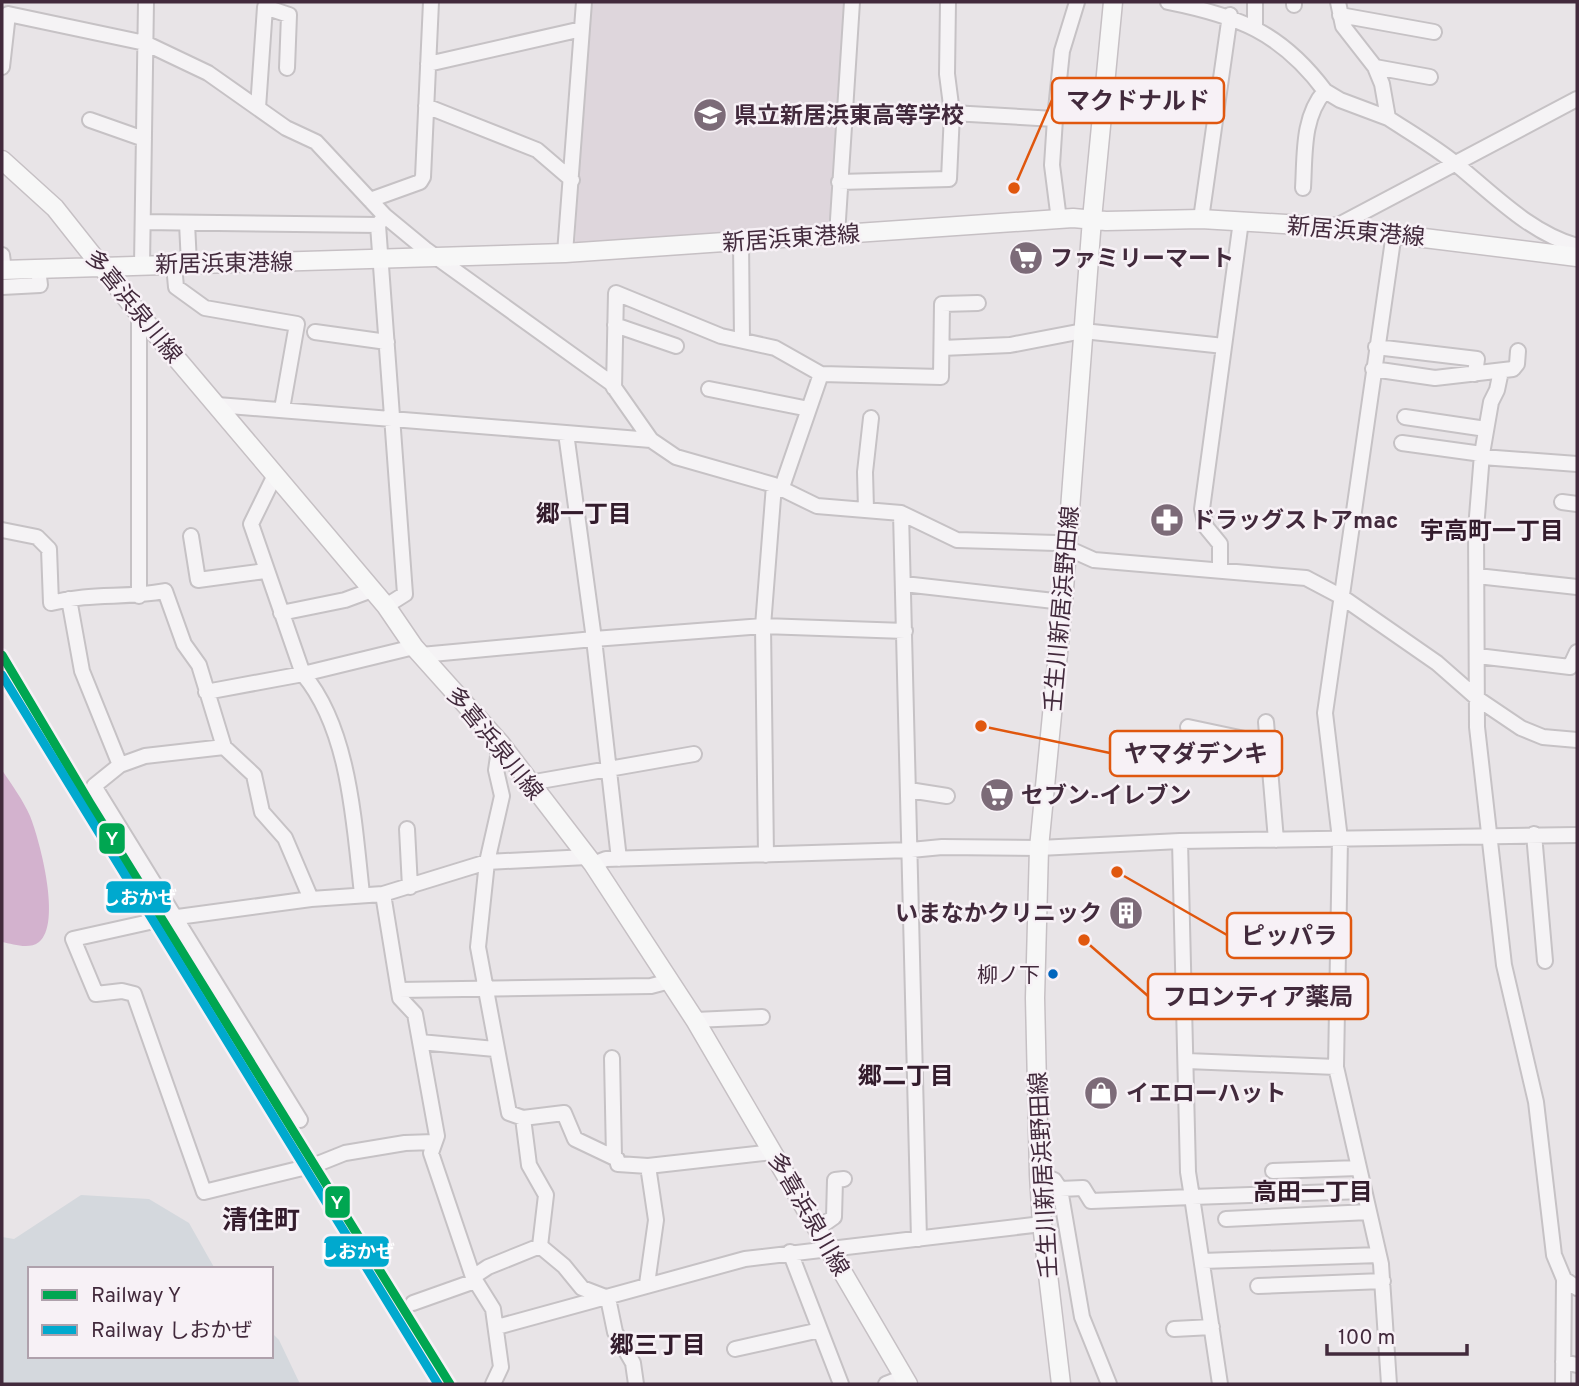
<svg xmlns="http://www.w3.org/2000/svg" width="1579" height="1386" font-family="Overpass,'Noto Sans JP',sans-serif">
  <rect width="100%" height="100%" fill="#e8e4e7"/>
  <path fill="#ded6dc" d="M589 2H846L831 228 575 243Z"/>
  <path fill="#d4d8dd" d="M81 1195 149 1199 189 1223 215 1269H30V1356H271V1332L279 1340 300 1384H2V1237L14 1239Z"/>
  <path fill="#d3b2ce" d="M2 770C12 785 23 800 30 816 40 841 62 924 39 942 29 950 13 944 2 942Z"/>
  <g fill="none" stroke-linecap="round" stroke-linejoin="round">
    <g stroke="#c6c2c5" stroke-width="18">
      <path id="minor" d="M948 2 947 74 952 113
        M1168 2C1238 16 1281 32 1325 91
        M1294 2V5
        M1338 2 1343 26 1375 67
        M1340 15 1434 32
        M1255 27V2
        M428 64 582 29
        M2 67 8 14 145 43 208 73 286 128 316 142 385 216 425 249 611 383 651 440 676 457 774 485 817 506 901 513 957 540 1056 543 1094 560 1306 578 1342 597 1437 663 1478 699 1521 728 1543 737 1577 740
        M1430 77 1375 67 1382 84 1388 118C1411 133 1435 147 1456 164 1493 194 1530 233 1577 246
        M426 106 537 150 572 180
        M258 108 265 7 289 15 287 68
        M1055 119 1062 51 1077 2
        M90 120 144 139
        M839 182 949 179 952 113 1055 119 1052 165 1059 220
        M1303 188C1305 155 1302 117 1325 91L1340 100 1388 118
        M370 200 420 182 423 177 431 2
        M1201 219 1230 15
        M143 222 378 225 383 218
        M187 223 189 264
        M378 225 405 594 386 606
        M1335 227 1577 99
        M837 235 852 2
        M741 241 742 340
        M565 253 584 2
        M2 255 4 270
        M142 265 146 2
        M174 265 176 287 205 308 297 324 282 409
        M2 287 40 285 38 268
        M615 325 676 346
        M315 332 387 342
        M1376 347 1477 359 1475 374
        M942 348 1010 345 1083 331 1224 346
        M1373 369 1435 378 1513 369 1517 364 1518 351
        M1501 371 1497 390 1491 402 1482 454 1476 529 1477 727 1504 965 1536 1102 1554 1255 1564 1279 1577 1288
        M821 374 941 377 942 304 978 303
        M614 388 616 293 721 336 775 348 821 374 781 490
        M709 389 809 409
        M217 405 566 433
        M1405 417 1486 429
        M1402 443 1482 454
        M1482 457 1577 464
        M275 475 251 524 303 674C350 730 354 824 362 894
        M1562 502 1577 504
        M866 509 865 472 871 418
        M901 513 919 1239
        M2 530 37 537 49 549 51 603C93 592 124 599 165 591L184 644 199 665 224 747 254 775 262 812 285 838 311 899 383 894
        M191 536 198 580 265 571
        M1220 568V544L1206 527 1202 509 1241 221
        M1477 576 1577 587
        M904 584 1063 602
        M139 596V314
        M69 599 82 671 120 765 94 786 300 1120
        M281 613 345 600 372 590
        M421 655 594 639 566 433 651 440
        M1478 656 1570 667 1577 652
        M206 692 303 674 414 647
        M1266 722 1276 840
        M1188 727 1268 744
        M500 743 496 770 502 796 487 862 478 947 509 1113 523 1118
        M120 765 145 756 224 747
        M529 783 694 754
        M909 790 947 796
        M407 829 410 887
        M1534 834 1545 961
        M766 855 763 626 774 485
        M619 859 594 639 763 626 905 631
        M593 864 606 859 911 850 942 847 1039 848 1180 841 1577 835
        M311 899 163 919 73 939 96 994 122 991 134 994 204 1192 315 1165 345 1153 405 1143 434 1142
        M399 990 651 986 670 981
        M695 1020 762 1017
        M420 1042 495 1049
        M612 1058 614 1157
        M1187 1061 1336 1067
        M648 1166 773 1152
        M1273 1171 1358 1168
        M1039 1174 1054 1180 1060 1189 1083 1188 1091 1201 1192 1197 1188 1172 1180 841
        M1060 1189 1082 1317 1109 1384
        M1226 1219 1369 1212
        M817 1229 834 1217 835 1180 844 1179
        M790 1252 841 1384
        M1202 1261 1379 1255
        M473 1277 488 1267 540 1246
        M1258 1286 1383 1281
        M413 1303 475 1281
        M497 1327 745 1259 1042 1224
        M1174 1329 1212 1327
        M735 1349 820 1330
        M1563 1362 1577 1365
        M493 1384 501 1367 493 1309 473 1277 431 1153 437 1136 415 1014 400 998 383 894 487 862 587 857
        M636 1384 633 1363 615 1332 608 1298 582 1288 564 1266 540 1246 546 1195 529 1165 523 1118 564 1113 575 1139 617 1159 618 1164 648 1166 656 1220 647 1284
        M886 1384 904 1377
        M1220 1384 1192 1197 1364 1191
        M1389 1384 1381 1264 1336 1067 1340 839 1325 713 1394 233
        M1563 1384 1564 1279"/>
    </g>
    <g stroke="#c6c0c4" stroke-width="21">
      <path id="major" d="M2 160 55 208 139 314 386 606 414 647 500 743 593 864 695 1020 908 1384
        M2 270 565 253 1073 218 1106 221 1201 219 1335 227 1577 257
        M1061 1384 1042 1224 1039 1174 1035 998 1039 848 1063 602 1092 219 1113 2"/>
    </g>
    <use href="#minor" stroke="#f5f3f5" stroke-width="14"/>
    <use href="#major" stroke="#f7f7f7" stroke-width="18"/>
    <g stroke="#f7f1f6" stroke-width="14">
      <path id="rail-1" d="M2 655 90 803 450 1384"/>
    </g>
    <g stroke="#f7f1f6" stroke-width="14">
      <path id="rail-2" d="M2 675 438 1384"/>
    </g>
    <use href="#rail-1" stroke="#00a651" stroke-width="9"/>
    <use href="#rail-2" stroke="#00a9ce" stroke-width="9"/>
  </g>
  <defs>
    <g id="school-disc" transform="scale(1.75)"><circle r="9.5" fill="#7c6b78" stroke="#f7f1f6"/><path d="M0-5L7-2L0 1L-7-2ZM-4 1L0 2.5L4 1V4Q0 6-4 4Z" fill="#fff"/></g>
    <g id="supermarket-disc" transform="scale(1.75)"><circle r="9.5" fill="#7c6b78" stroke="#f7f1f6"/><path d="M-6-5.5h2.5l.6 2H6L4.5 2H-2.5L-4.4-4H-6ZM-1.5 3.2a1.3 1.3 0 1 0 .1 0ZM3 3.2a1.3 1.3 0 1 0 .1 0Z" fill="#fff"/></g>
    <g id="pharmacy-disc" transform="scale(1.75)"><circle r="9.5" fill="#7c6b78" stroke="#f7f1f6"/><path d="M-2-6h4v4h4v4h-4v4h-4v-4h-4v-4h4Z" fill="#fff"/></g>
    <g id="building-disc" transform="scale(1.75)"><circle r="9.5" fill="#7c6b78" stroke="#f7f1f6"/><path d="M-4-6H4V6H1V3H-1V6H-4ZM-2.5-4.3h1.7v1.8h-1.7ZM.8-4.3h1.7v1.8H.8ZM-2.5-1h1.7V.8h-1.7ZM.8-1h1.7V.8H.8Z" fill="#fff"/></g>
    <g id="shop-disc" transform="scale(1.75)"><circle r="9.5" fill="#7c6b78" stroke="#f7f1f6"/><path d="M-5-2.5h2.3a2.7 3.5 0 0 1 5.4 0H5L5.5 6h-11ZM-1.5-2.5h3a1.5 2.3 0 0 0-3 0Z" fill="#fff"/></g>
  </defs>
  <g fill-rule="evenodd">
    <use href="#school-disc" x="710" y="115"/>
    <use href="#supermarket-disc" x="1026" y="258"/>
    <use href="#pharmacy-disc" x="1167" y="520"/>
    <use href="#supermarket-disc" x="997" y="795"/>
    <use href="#building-disc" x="1126" y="913"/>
    <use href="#shop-disc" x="1101" y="1093"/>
  </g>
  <circle fill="#0065bd" stroke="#f7f1f6" stroke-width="2.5" cx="1053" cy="974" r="6"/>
  <g text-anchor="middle" stroke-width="5" stroke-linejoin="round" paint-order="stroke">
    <g font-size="21" fill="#422a3c" stroke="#f7f1f6" text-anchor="end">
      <text x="1040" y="982">柳ノ下</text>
    </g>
    <g font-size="23" font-weight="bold" fill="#422a3c" stroke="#f7f1f6" text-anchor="start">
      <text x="734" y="123">県立新居浜東高等学校</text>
      <text x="1050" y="266">ファミリーマート</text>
      <text x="1192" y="528">ドラッグストアmac</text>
      <text x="1021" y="803">セブン-イレブン</text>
      <text x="1102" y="921" text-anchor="end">いまなかクリニック</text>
      <text x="1126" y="1101">イエローハット</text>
    </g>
    <g font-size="23" fill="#422a3c" stroke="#f7f1f6">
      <text transform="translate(1356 231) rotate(5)" y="8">新居浜東港線</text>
      <text transform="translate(791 238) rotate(-4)" y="8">新居浜東港線</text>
      <text transform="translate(224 263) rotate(-1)" y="8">新居浜東港線</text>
      <text transform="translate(134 306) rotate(51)" y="8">多喜浜泉川線</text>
      <text transform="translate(1061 609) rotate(-85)" y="8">壬生川新居浜野田線</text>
      <text transform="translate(495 743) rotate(51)" y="8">多喜浜泉川線</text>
      <text transform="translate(1043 1175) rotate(-93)" y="8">壬生川新居浜野田線</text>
      <text transform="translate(809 1214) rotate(60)" y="8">多喜浜泉川線</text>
    </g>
    <g font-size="24" font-weight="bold" fill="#331c2c" stroke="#f7f1f6">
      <text x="584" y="522">郷一丁目</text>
      <text x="1492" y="539">宇高町一丁目</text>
      <text x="906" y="1084">郷二丁目</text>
      <text x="1313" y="1200">高田一丁目</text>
      <text x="658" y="1353">郷三丁目</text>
    </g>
    <g font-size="26" font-weight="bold" fill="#331c2c" stroke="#f7f1f6">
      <text x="261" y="1229">清住町</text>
    </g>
  </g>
  <path fill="none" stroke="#e0570e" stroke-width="2.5" d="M1014 188L1052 100M981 726L1110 753M1117 872L1227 935M1084 940L1148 996"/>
  <g fill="#e0570e" stroke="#f7f1f6" stroke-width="2.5">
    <circle cx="1014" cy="188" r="7"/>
    <circle cx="981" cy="726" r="7"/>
    <circle cx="1117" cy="872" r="7"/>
    <circle cx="1084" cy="940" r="7"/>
  </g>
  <g fill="#f7f1f6" stroke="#e0570e" stroke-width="2.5">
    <rect x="1052" y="78" width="172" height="45" rx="7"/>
    <rect x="1110" y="731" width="172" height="45" rx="7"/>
    <rect x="1227" y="913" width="124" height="45" rx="7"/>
    <rect x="1148" y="974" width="220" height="45" rx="7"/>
  </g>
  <g font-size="24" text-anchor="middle" font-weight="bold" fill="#422a3c">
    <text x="1138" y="109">マクドナルド</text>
    <text x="1196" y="762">ヤマダデンキ</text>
    <text x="1289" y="944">ピッパラ</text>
    <text x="1258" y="1005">フロンティア薬局</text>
  </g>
  <g stroke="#f7f1f6" stroke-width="2.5">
    <rect x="98" y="822" width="28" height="33" rx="7" fill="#00a651"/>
    <rect x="105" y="880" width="67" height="34" rx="7" fill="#00a9ce"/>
    <rect x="324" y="1185" width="27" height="34" rx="7" fill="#00a651"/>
    <rect x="323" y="1235" width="67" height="33" rx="7" fill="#00a9ce"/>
  </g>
  <g font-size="19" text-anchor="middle" font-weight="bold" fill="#fff">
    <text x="112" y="845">Y</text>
    <text x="139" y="904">しおかぜ</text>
    <text x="337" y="1209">Y</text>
    <text x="357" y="1258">しおかぜ</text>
  </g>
  <rect width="1579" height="1386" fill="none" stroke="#422a3c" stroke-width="7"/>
  <rect x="28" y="1267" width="245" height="91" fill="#f7f1f6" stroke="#afa1ac" stroke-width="2"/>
  <rect x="42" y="1290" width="35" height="10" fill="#00a651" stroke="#afa1ac" stroke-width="2"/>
  <text x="91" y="1302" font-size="21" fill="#422a3c">Railway Y</text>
  <rect x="42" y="1325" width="35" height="10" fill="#00a9ce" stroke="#afa1ac" stroke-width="2"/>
  <text x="91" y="1337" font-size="21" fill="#422a3c">Railway しおかぜ</text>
  <path d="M1327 1344v10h140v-10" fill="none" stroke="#422a3c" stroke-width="3.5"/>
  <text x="1338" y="1344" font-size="21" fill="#422a3c" stroke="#f7f1f6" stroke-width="5" paint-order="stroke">100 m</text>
</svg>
